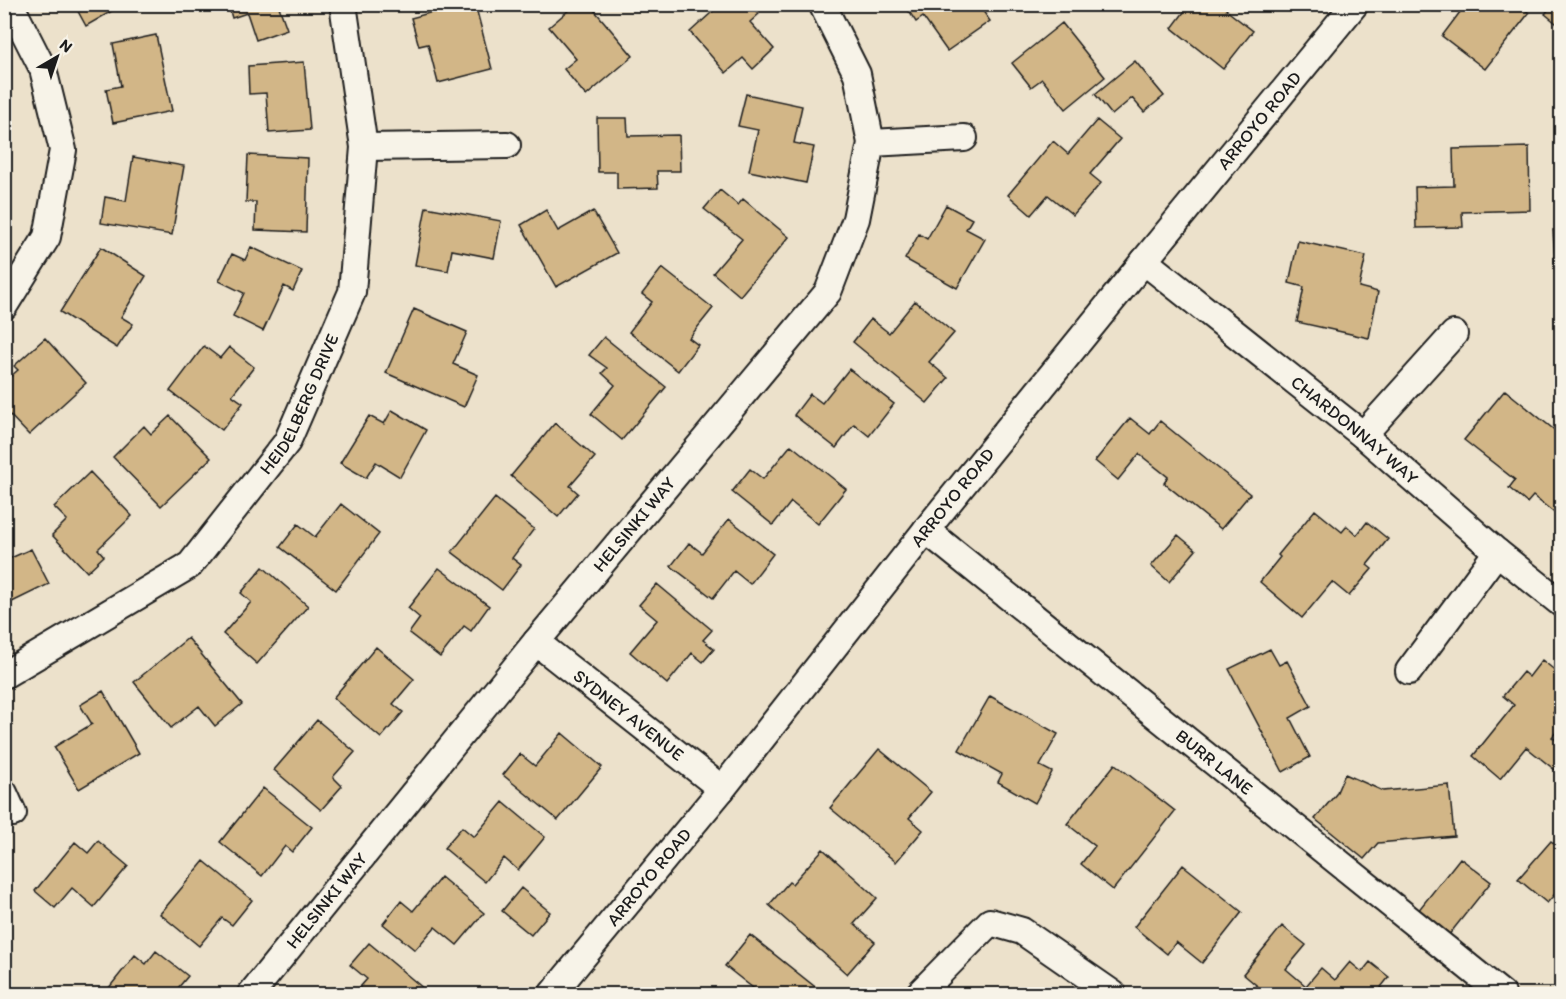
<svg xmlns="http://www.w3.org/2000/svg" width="1566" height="999" font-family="Itim,sans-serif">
  <rect width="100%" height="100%" fill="#ece1cb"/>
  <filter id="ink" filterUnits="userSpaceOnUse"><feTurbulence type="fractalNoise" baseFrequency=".0167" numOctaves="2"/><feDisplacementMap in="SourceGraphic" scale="12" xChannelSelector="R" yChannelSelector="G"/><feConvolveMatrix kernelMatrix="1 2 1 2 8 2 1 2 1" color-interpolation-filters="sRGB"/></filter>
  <g filter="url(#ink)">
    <path fill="#d2b687" stroke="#1c1c1c" stroke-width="1.5" d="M74 4H124L86 26Z
      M228 4H278L287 29 256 40 247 13 232 18Z
      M462 4H475L492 69 438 83 428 44 419 46 411 18Z
      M576 4H589L633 56 586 96 564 69 576 59 549 27Z
      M721 4H751L759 14 750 22 774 49 753 69 743 58 726 73 690 32Z
      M904 4H978L990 21 947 51 923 17 916 22Z
      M1190 4H1231L1226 10 1253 31 1223 69 1172 28Z
      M1466 4H1519L1529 13 1485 69 1442 36Z
      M1553 4H1562V28L1545 14Z
      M1062 23 1105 77 1066 109 1042 79 1031 87 1012 63Z
      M156 35 172 111 113 123 106 89 121 86 113 44Z
      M1135 61 1164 96 1144 112 1132 98 1112 115 1095 94Z
      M304 62 310 130 269 133 266 93 249 94 248 66Z
      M746 94 802 106 794 143 814 147 806 183 749 171 758 130 738 126Z
      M597 118H627L628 136 679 135 680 171H657L658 188 617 189V172H598Z
      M1097 120 1120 139 1090 174 1101 183 1073 215 1048 195 1031 215 1008 195 1053 141 1068 154Z
      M1529 147 1530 210 1462 212 1463 227 1416 228 1415 187 1454 186 1453 149Z
      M248 155 308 158 306 232 255 230 256 202H246Z
      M133 157 184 166 172 235 101 223 105 197 126 201Z
      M720 190 738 205 743 199 789 237 740 296 713 273 742 239 704 209Z
      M946 205 972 219 966 229 985 239 957 288 905 259 919 234 927 239Z
      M426 207 501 221 494 258 452 250 448 271 415 265Z
      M546 210 558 231 593 211 617 253 556 287 521 225Z
      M1562 229V278L1556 279 1553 230Z
      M1298 241 1366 256 1359 287 1378 292 1369 338 1297 322 1304 287 1289 283Z
      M101 247 146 276 121 317 133 324 117 348 60 312Z
      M251 247 302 271 293 291 284 286 263 331 233 316 244 293 219 281 232 254 245 260Z
      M662 268 713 308 689 338 698 345 678 371 629 332 652 302 642 294Z
      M915 301 954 333 929 362 948 378 927 403 853 342 871 319 889 333Z
      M414 309 467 332 453 364 478 375 464 407 386 373Z
      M604 337 666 387 622 440 591 414 615 385 602 373 607 368 589 355Z
      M45 338 86 383 29 435 4 409V382L18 370 14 366Z
      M204 346 220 358 229 347 254 367 232 395 243 403 222 430 170 391Z
      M849 369 894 404 869 436 854 424 836 448 794 415 810 394 822 403Z
      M1505 390 1562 436V519L1533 496 1527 503 1509 488 1515 480 1464 440Z
      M392 410 426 430 400 477 376 462 366 478 340 463 369 416 384 424Z
      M170 416 211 458 161 506 113 457 144 426 151 434Z
      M1130 418 1150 434 1160 421 1250 494 1221 529 1164 483 1168 477 1139 454 1118 480 1095 461Z
      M555 423 595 457 570 486 578 493 558 517 511 476Z
      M791 445 846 489 818 524 791 502 773 525 732 492 750 469 763 479Z
      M90 472 132 516 98 549 104 556 87 572 52 535 67 520 54 507Z
      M495 498 534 529 512 558 521 565 502 590 452 552Z
      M341 504 379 534 336 590 280 547 298 524 315 537Z
      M1315 510 1342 532 1347 526 1357 535 1367 522 1388 539 1367 565 1372 569 1349 596 1332 582 1302 618 1260 582 1280 557 1278 555Z
      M729 519 773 554 750 584 734 571 713 598 671 566 689 543 702 553Z
      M1178 535 1196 550 1169 582 1151 566Z
      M31 549 49 584 4 606V561Z
      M263 567 308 606 257 664 223 634 251 602 241 593Z
      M439 568 489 606 471 631 464 626 440 657 409 633 420 618 408 608Z
      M657 584 712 630 703 640 714 649 703 662 692 653 667 684 630 652 657 620 639 605Z
      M188 638 242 704 215 726 199 706 171 728 134 682Z
      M376 647 414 679 393 704 403 712 381 738 333 698Z
      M1270 649 1279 665 1287 661 1311 706 1290 718 1310 757 1283 772 1229 669Z
      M1542 660 1562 676V703L1553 713 1562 720V725L1552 737 1562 744V763L1555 770 1526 747 1500 779 1473 756 1514 705 1503 696 1523 672 1529 677Z
      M103 691 139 753 79 789 54 747 92 724 80 705Z
      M990 696 1058 734 1040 766 1052 772 1035 803 998 782 1002 774 959 750Z
      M317 720 355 752 333 777 342 786 321 810 274 770Z
      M562 733 602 767 558 820 503 775 520 754 535 766Z
      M879 749 931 792 909 818 923 830 896 862 830 808Z
      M1115 764 1175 811 1113 890 1081 864 1095 846 1067 824Z
      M1345 774 1383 791 1449 785 1454 836 1378 843 1364 859 1315 819 1336 794Z
      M263 788 312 827 292 852 285 846 262 876 220 842Z
      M503 802 545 837 518 870 504 858 485 882 444 848 462 827 474 837Z
      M98 841 128 866 94 907 72 888 55 908 35 891 75 842 88 853Z
      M1551 841 1562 850V886L1547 903 1518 879Z
      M823 849 877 898 854 924 875 942 847 974 769 905 789 882 792 884Z
      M1460 858 1491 882 1448 936 1417 912Z
      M204 861 252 900 232 925 222 918 199 946 160 914Z
      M1183 865 1242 912 1202 963 1176 942 1167 954 1134 927Z
      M441 877 484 913 457 945 435 927 415 950 383 924 401 901 413 911Z
      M521 888 550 912 531 935 502 911Z
      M4 889H9L6 974H4Z
      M1282 926 1306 945 1286 969 1306 986 1321 968 1335 980 1350 962 1362 972 1370 962 1389 977 1381 987 1390 994H1267L1243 974Z
      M750 935 824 994H757L758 992 725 966Z
      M369 943 424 989 419 994H354L367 979 350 965Z
      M156 951 188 976 173 994H104L135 955 146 964Z"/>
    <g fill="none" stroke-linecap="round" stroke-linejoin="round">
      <g stroke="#1c1c1c" stroke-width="30">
        <g id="minor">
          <path d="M871 143 964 138"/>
          <path d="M364 147 507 145"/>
          <path id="s1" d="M1144 261 1363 435 1497 552 1562 604"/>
          <path d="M4 306 47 237 63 150 43 69 10 4"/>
          <path d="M1363 435 1454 334"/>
          <path id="s2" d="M926 530 1502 994"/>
          <path id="s3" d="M536 642 722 789"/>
          <path d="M1409 671 1497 552"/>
          <path id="s4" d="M4 675 190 565 287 442 352 292 364 147 343 4"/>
          <path d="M4 793 13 813"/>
          <path id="s5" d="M251 994 536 642 828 292 856 219 871 143 857 74 822 4"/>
          <path id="s6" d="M552 994 722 789 926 530 1144 261 1355 4"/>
          <path d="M919 994 990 922 1022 931 1113 994"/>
        </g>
      </g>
      <use href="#minor" stroke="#f7f3e8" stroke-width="26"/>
    </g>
  </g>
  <g text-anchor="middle" stroke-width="4.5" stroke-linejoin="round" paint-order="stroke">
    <g font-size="18" fill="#1c1c1c" stroke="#f7f3e8">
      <text dy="6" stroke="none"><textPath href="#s6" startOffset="1124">ARROYO ROAD</textPath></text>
      <text dy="6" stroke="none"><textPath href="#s4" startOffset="412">HEIDELBERG DRIVE</textPath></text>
      <text dy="6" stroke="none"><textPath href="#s1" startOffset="270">CHARDONNAY WAY</textPath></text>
      <text dy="6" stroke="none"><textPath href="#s6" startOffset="638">ARROYO ROAD</textPath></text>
      <text dy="6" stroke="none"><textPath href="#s5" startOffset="606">HELSINKI WAY</textPath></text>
      <text dy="6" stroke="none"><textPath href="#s3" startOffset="118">SYDNEY AVENUE</textPath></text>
      <text dy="6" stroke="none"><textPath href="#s2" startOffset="370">BURR LANE</textPath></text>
      <text dy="6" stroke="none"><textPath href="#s6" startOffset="152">ARROYO ROAD</textPath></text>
      <text dy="6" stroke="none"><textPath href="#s5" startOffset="120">HELSINKI WAY</textPath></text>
    </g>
  </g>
  <rect width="1566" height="999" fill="none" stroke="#f7f3e8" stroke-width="24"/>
  <rect x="12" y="12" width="1542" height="975" fill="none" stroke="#1c1c1c" stroke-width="2" filter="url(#ink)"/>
  <g transform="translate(57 57) rotate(39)" stroke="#f7f3e8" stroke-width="4.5" paint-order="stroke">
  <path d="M0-4.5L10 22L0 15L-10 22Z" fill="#1c1c1c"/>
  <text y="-9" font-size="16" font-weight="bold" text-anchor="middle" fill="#1c1c1c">N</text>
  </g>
</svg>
